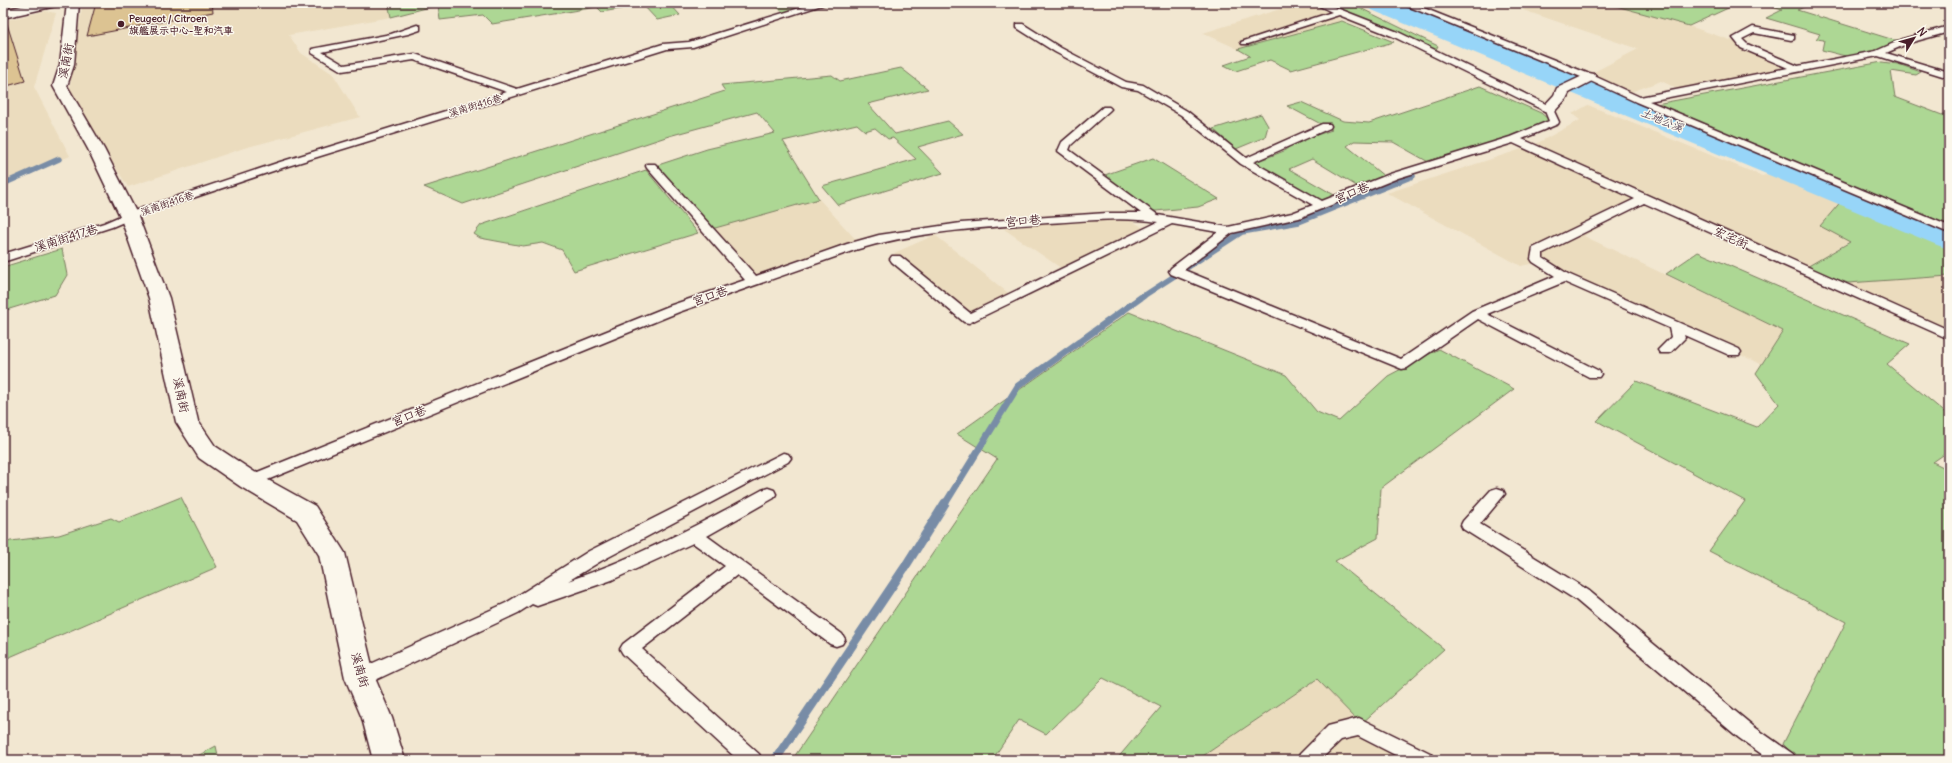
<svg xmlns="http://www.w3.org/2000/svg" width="1952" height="763" font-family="Delius,'LXGW WenKai TC',sans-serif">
  <rect width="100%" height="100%" fill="#f2e7d1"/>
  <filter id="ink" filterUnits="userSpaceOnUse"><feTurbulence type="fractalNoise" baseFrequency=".025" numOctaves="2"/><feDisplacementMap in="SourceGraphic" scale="8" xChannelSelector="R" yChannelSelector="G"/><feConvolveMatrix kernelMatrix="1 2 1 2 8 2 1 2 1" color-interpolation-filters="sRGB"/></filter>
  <g filter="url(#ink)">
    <path fill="#ebdcbe" d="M87 3H388L391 17 289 35 301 53 333 74 360 117 244 148 128 187 69 93 82 7Z
      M1300 3H1308L1341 19 1342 21 1238 49 1203 33Z
      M1530 3H1605L1689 26 1739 43 1797 69 1685 92 1661 81 1628 93 1588 75 1638 49 1523 10Z
      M45 11 56 13 34 87 70 156 3 185V21Z
      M1588 105 1762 176 1780 171 1843 199 1850 241 1805 268 1643 200 1584 236 1783 331 1761 364 1535 263 1521 266 1387 193 1534 145 1580 120 1572 114Z
      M819 199 859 243 759 282 708 230Z
      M1131 220 1154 235 1071 275 1004 229 1053 222Z
      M935 235 1017 300 989 314 970 315 894 253Z
      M1949 276V334L1892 308 1848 283Z
      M1318 679 1361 724 1401 760H1197Z"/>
    <path fill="#add794" stroke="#7c7b60" d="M388 3H669L680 15 657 20 643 5 602 12 597 7 492 24 483 15 440 20 438 5 391 17Z
      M773 3H825L786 15Z
      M1322 3H1350L1438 46 1435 51Z
      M1605 3H1739L1689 26Z
      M1759 3H1814L1797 10 1894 40 1916 39 1853 58 1822 50 1824 40 1816 39 1820 34 1766 18 1782 10Z
      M1342 21 1394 42 1291 70 1270 60 1236 71 1224 65 1250 56 1238 49Z
      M1882 62 1898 64 1921 72 1916 75 1891 71 1895 97 1942 115 1949 111V276L1848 283 1805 268 1850 242 1820 226 1843 199 1590 88 1603 82 1656 104Z
      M901 68 928 89 868 104 895 134 948 121 963 134 918 147 943 173 838 205 822 186 916 159 893 138 888 139 875 128 865 131 857 124 783 141 819 199 708 230 652 167 707 149 775 133 757 112 669 136 463 204 424 187 725 91 721 85 832 75 840 81Z
      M1480 86 1541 113 1548 119V125L1432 164 1393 142 1354 141 1347 146 1390 181 1365 191 1312 159 1289 169 1343 200 1321 204 1253 163 1284 151 1295 142 1332 130 1287 106 1301 102 1343 121 1369 123Z
      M1261 114 1268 126 1265 137 1236 149 1213 129Z
      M1153 158 1219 199 1198 207 1145 212 1099 177Z
      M646 170 698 233 574 271 562 250 543 243 523 246 480 238 474 234 481 225Z
      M62 249 67 275 55 295 3 311V267Z
      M1698 252 1910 344 1887 364 1949 416V451L1933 462 1949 470V760H1799L1783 744 1846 622 1709 551 1745 501 1597 421 1636 381 1757 427 1779 404 1756 373 1783 331 1666 274Z
      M1129 312 1286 375 1317 412 1339 421 1388 376 1439 349 1514 389 1381 488 1378 538 1335 561 1444 649 1361 724 1317 679 1197 760H1116L1161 707 1103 678 1046 734 1019 720 992 760H792L997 459 957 434Z
      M181 497 217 567 3 660V542L59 535 111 518 119 522Z
      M216 746 219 760H190Z"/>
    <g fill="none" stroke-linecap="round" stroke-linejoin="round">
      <path stroke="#788ca6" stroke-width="5.5" d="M3 184 59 159
        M1142 297 1242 232 1299 222 1413 176"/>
      <path stroke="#788ca6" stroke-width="7" d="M945 504 1018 386 1143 296"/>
      <path stroke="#788ca6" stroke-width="9" d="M775 760 905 567 945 503"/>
      <path fill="#97d5f8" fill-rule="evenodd" d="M1364 3H1397L1949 225V249L1937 245 1367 8Z"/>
    </g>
    <path fill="#dcc392" stroke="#4a1f2b" d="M96 3H212L213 12 87 36Z
      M3 24H7L25 81 3 87Z"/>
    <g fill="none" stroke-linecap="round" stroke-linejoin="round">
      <g stroke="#4a1f2b" stroke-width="3">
        <path id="service" d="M816 3H828L693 47 667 49 288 166 133 218 112 227 3 262V254L104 223 125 214 280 162 507 92 414 60 342 71 312 53V49L391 34 417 25 420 26V30L408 34 322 52 344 65 415 54 517 89 663 44 689 42Z
          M1313 3H1324L1398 32 1552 107 1559 122 1558 124 1522 139 1949 330V339L1644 203 1543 253V258L1568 274 1739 349 1741 352 1739 355H1729L1684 335 1685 338 1670 353H1660L1658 350 1671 337 1669 328 1564 282 1487 314 1599 371 1601 374 1599 377H1589L1478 319 1407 368 1402 369 1171 274 1169 271 1171 268 1218 232 1172 224 969 323 964 322 892 262 890 259 892 256H900L970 313 1158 222C1122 216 1084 221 1048 223 983 228 918 231 855 250L679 312 255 485 250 487 245 485 242 481 245 477 669 306 745 280 647 168 646 166 647 164H655L756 276 847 244 879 235 961 223 1107 213H1141L1058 151 1062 142 1103 107H1109L1111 109 1109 111 1071 145 1069 150 1158 215 1228 227 1292 213 1313 205 1241 164 1181 115 1138 90 1121 87 1055 52 1017 28V24H1023L1061 48 1126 82 1143 85 1187 111 1246 158 1322 124H1330L1331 126 1330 128 1253 162 1322 201 1390 174 1510 137 1549 121 1545 111 1392 36 1339 15 1248 44H1242L1241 42 1332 12ZM1513 143 1635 199 1533 248 1531 259 1533 262 1555 276 1472 311 1401 359 1184 270 1232 233 1299 218 1398 178Z
          M1400 3H1411L1592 75 1640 97 1788 68 1741 48 1733 38 1753 27 1794 35V39L1791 40 1754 33 1742 39 1747 44 1798 66 1876 51 1903 39 1949 26V32L1909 43 1886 53 1949 72V78L1878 56 1649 101 1949 226V233L1636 102 1586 79Z
          M783 453 788 454 791 458 788 462 601 561 568 581C636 558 700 524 762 490L768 488 774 490 776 494 774 498 707 536 842 634 845 639 842 644 836 646 830 644 737 575 642 649 759 754 762 760H738L623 654 620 649 623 644 725 566 693 543 612 580 537 606 532 604 518 613 367 684 360 686 353 684 351 678 353 672 506 603 589 551Z
          M1497 488 1503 490 1505 494 1480 524 1588 590 1753 726 1793 754 1796 760H1770L1739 738 1576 600 1463 529 1461 525 1463 521 1491 490Z
          M1359 718 1432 754 1435 760H1405L1358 736 1341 740 1320 760H1297L1300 754 1328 726Z"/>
      </g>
      <g stroke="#4a1f2b" stroke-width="3">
        <path id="minor" d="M1589 73 1594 74 1596 77 1594 80 1569 93 1566 99 1554 112H1544L1541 109 1554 95 1557 88Z"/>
      </g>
      <g stroke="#4a1f2b" stroke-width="3">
        <path id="tertiary" d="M67 3H79L74 65 67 86 104 149 138 216 169 298 198 421 215 446 259 475 315 506 345 553 375 678 392 718 405 760H373L362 718 345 678 319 555 297 520 241 487 199 458 176 422 149 298 120 216 88 149 53 86 60 65Z"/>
      </g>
      <g stroke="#4a1f2b" stroke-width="3">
        <path id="primary" d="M35 3H58L56 6 3 18V10Z"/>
      </g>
      <use href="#service" fill="#fbf7ec" fill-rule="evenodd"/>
      <use href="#minor" fill="#fbf7ec" fill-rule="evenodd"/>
      <use href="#tertiary" fill="#fbf7ec" fill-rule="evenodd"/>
      <use href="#primary" fill="#fbf7ec" fill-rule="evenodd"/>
    </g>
  </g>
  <circle fill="#4a1f2b" stroke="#fbf7ec" stroke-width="1.5" cx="121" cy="24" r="4"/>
  <g text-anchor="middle" stroke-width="3" stroke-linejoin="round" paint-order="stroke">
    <g font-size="10" font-weight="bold" fill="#4a1f2b" stroke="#fbf7ec" text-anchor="start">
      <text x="129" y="22">Peugeot / Citroen<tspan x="129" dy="12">旗艦展示中心-聖和汽車</tspan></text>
    </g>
    <g font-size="10" fill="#4a1f2b" stroke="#fbf7ec">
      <text transform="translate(475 105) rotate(-17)" y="4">溪南街416巷</text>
      <text transform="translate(167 203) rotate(-19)" y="4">溪南街416巷</text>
    </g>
    <g font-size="11" font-style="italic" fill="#5d4c5e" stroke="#fbf7ec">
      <text transform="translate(1662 120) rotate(22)" y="4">土地公溪</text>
    </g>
    <g font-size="12" fill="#4a1f2b" stroke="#fbf7ec">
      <text transform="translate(66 61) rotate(-79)" y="4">溪南街</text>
      <text transform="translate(1352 193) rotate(-23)" y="4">宮口巷</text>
      <text transform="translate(1023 221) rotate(-5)" y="4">宮口巷</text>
      <text transform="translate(66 238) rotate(-17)" y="4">溪南街417巷</text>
      <text transform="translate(1731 238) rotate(24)" y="4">宏宅街</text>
      <text transform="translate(710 296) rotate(-19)" y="4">宮口巷</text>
      <text transform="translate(181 395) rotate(78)" y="4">溪南街</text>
      <text transform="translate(409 416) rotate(-22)" y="4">宮口巷</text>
      <text transform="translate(360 670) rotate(74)" y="4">溪南街</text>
    </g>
  </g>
  <rect width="1952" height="763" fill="none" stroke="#fbf7ec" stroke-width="16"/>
  <rect x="8" y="8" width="1936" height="747" fill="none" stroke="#4a1f2b" stroke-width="1.5" filter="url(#ink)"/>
  <g transform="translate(1914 38) rotate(53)" stroke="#fbf7ec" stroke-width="3" paint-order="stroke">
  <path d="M0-3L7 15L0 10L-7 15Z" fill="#4a1f2b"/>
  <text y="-6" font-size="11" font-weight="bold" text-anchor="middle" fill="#4a1f2b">N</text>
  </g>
</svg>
